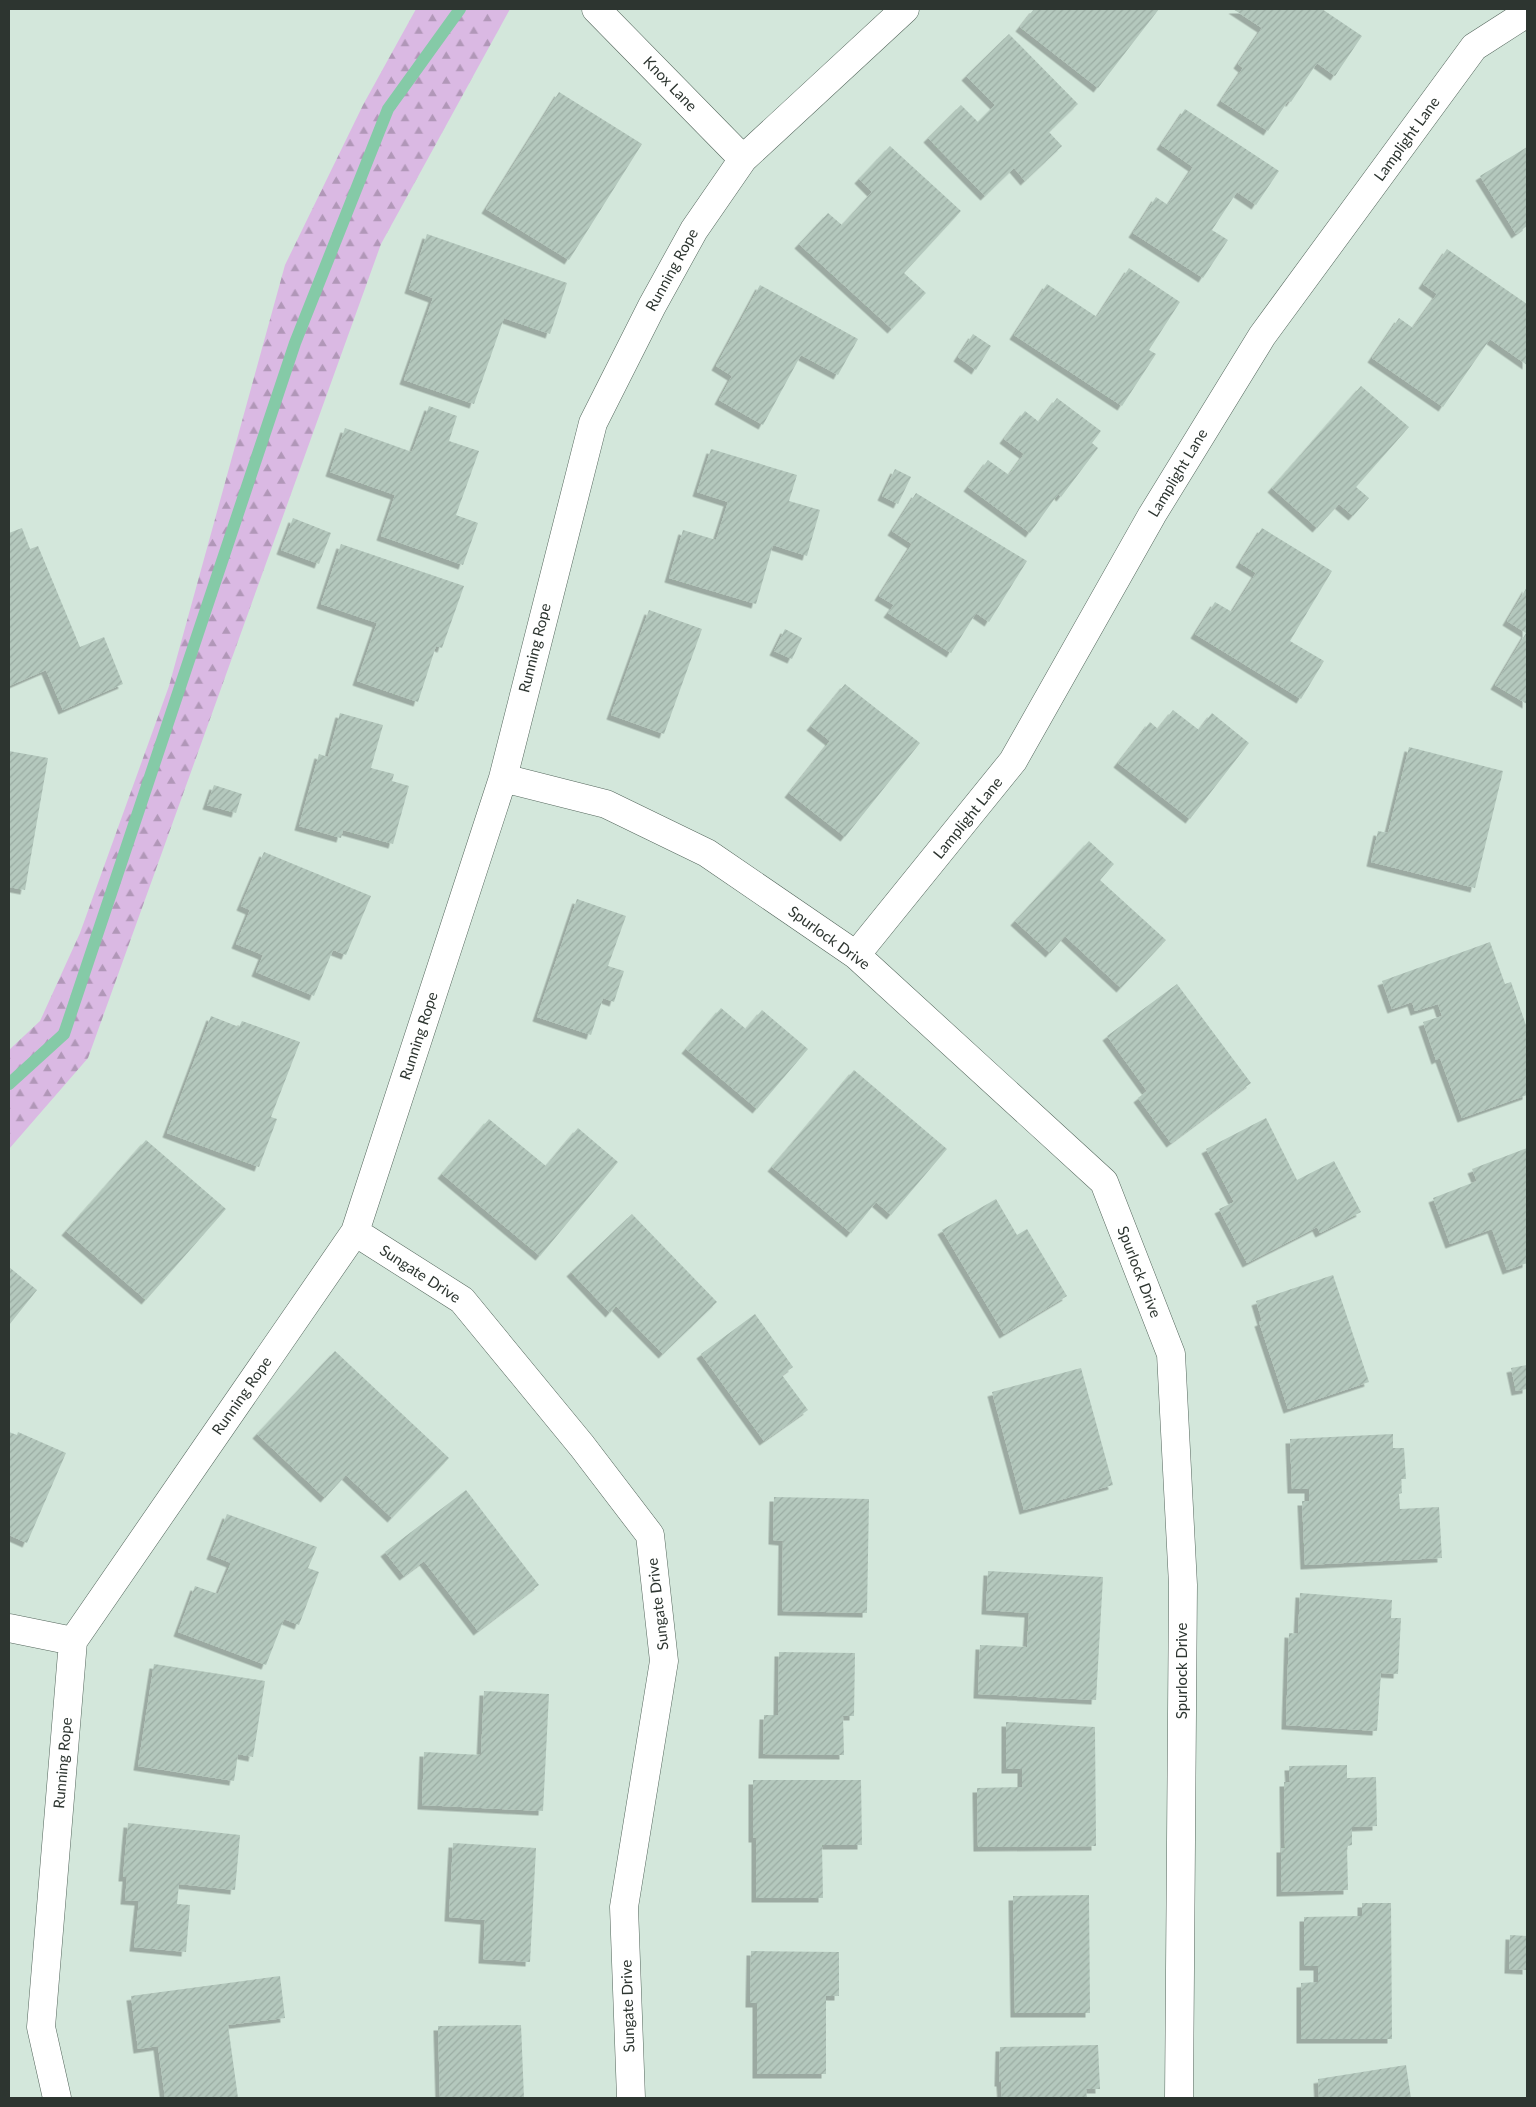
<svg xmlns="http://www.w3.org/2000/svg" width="1536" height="2107" font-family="Lato,sans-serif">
  <defs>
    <pattern id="forest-firs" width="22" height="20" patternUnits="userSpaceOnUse" patternTransform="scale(1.25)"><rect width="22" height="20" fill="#dab9e3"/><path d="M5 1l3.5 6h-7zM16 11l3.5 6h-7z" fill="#b197b8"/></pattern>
    <pattern id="building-hatch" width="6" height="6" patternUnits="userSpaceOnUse" patternTransform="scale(1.25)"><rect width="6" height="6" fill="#b4c8bd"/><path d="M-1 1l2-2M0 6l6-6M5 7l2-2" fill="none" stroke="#9baca3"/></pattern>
    <filter id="shadow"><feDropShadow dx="-4.5" dy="4.5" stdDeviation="0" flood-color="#0004"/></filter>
  </defs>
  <rect width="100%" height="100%" fill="#d3e7db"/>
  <path fill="url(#forest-firs)" d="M416 9H510L381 244 88 1058 9 1149V1050L40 1021 80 933 169 686 285 265 363 105Z"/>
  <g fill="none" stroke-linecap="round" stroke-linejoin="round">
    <path stroke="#85caa7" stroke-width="12" d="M9 1084 64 1034 295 343 388 109 460 9"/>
  </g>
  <path fill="url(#building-hatch)" filter="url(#shadow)" d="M1034 9H1159L1098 88 1020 27Z
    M1233 9H1322L1362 36 1335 76 1317 63 1291 102 1288 101 1268 131 1221 101 1243 68 1238 64 1262 28Z
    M1009 34 1078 104 1049 132 1062 146 1025 181 1014 168 985 196 928 138 961 105 978 122 995 105 966 76Z
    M559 92 642 144 569 260 486 209Z
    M1185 109 1279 171 1256 205 1237 192 1212 230 1228 240 1203 278 1133 233 1156 197 1168 205 1193 167 1161 145Z
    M890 146 961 211 904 273 926 293 892 329 799 244 828 213 842 225 872 192 859 179Z
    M1527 147V226L1516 234 1480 176Z
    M427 234 567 283 550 334 504 318 474 404 404 380 433 298 409 289Z
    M1447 249 1527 304V365L1490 339 1443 407 1372 358 1399 318 1413 328 1437 294 1423 284Z
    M1129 268 1180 302 1149 350 1156 354 1122 406 1014 335 1047 284 1097 317Z
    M760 285 858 339 838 375 801 355 763 425 719 400 732 376 716 366Z
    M973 334 991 346 976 370 958 357Z
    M1361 386 1409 427 1356 487 1369 498 1353 516 1339 504 1317 528 1272 488Z
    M1057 398 1101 431 1092 443 1098 448 1061 497 1058 494 1030 533 968 487 988 460 1009 475 1024 454 1004 439 1025 411 1039 422Z
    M429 406 457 416 449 441 479 451 456 515 478 523 463 565 381 536 395 495 330 472 345 428 412 452Z
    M711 449 797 475 789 501 820 510 807 556 773 545 756 604 669 578 683 530 716 540 728 502 697 492Z
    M895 469 911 477 898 504 882 496Z
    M916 493 1027 561 989 622 976 613 951 653 888 613 894 605 879 596 912 544 892 531Z
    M293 518 331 533 319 564 281 550Z
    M22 528 30 549 38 546 80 647 104 637 123 684 63 710 46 670 9 686V533Z
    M1262 528 1332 571 1290 641 1324 661 1301 699 1195 634 1215 602 1232 612 1256 573 1240 563Z
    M341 544 464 586 442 648 436 646 418 702 357 681 377 623 321 604Z
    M1527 587V704L1495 685 1526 633 1507 621Z
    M649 610 702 629 664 734 611 715Z
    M785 629 802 638 792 659 774 651Z
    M845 684 920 743 845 837 789 793 830 741 811 726Z
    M1173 710 1199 730 1212 713 1249 743 1190 819 1118 763 1150 722 1158 729Z
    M340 713 383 725 371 768 394 774 392 781 409 786 393 844 343 830 341 838 299 826 319 754 328 757Z
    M1409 747 1503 771 1475 888 1371 862 1378 831 1388 833Z
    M9 751 48 758 25 890 9 887Z
    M214 785 242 794 236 813 207 805Z
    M1089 841 1114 864 1100 880 1166 940 1121 988 1065 936 1050 953 1015 921Z
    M264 852 371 896 346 955 333 950 314 996 256 972 263 955 236 944 250 910 241 906Z
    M577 899 626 916 608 966 624 971 614 1002 603 998 591 1035 537 1017Z
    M1490 942 1505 984 1511 982 1527 1028V1095L1462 1118 1440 1058 1436 1060 1423 1022 1442 1016 1438 1004 1415 1011 1412 1002 1392 1009 1382 981Z
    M1177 984 1251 1083 1171 1143 1138 1098 1147 1091 1107 1036Z
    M721 1008 746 1029 762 1010 808 1049 757 1109 686 1049Z
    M211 1016 239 1027 242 1021 300 1042 271 1117 277 1119 259 1167 167 1133Z
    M854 1070 947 1149 891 1215 876 1202 851 1233 772 1167Z
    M1266 1118 1297 1180 1334 1161 1361 1212 1320 1233 1317 1227 1247 1263 1219 1209 1234 1202 1206 1149Z
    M489 1119 546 1166 578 1128 618 1162 540 1256 442 1174Z
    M146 1140 226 1209 146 1300 66 1231Z
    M1527 1148V1263L1507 1270 1492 1229 1450 1244 1433 1198 1477 1181 1472 1169Z
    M996 1199 1017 1235 1027 1229 1067 1296 1004 1334 942 1230Z
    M632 1214 717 1302 663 1354 616 1306 610 1313 571 1272Z
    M9 1267 37 1290 9 1325Z
    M1333 1275 1369 1382 1288 1409 1259 1322 1262 1321 1256 1301Z
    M755 1314 793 1367 782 1375 808 1410 764 1441 701 1354Z
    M335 1351 449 1458 392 1518 346 1475 325 1498 257 1434Z
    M1527 1365V1389L1516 1391 1511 1368Z
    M1081 1368 1113 1485 1024 1510 992 1392Z
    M9 1432 17 1435 18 1432 66 1453 27 1543 9 1535Z
    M1393 1434V1448H1404L1406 1479H1401L1402 1493 1399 1494 1400 1509 1439 1507 1442 1558 1305 1565 1302 1501H1309V1489H1292L1290 1439Z
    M466 1490 539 1585 478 1631 424 1561 404 1576 385 1552Z
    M774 1497 869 1499 867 1613 782 1611 783 1541 773 1540Z
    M227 1514 317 1547 308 1568 319 1572 299 1625 284 1619 266 1665 178 1632 195 1586 218 1594 231 1563 211 1555Z
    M988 1571 1103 1577 1096 1700 978 1694 980 1645 1027 1647 1029 1613 986 1610Z
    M1300 1593 1392 1600 1391 1618H1401L1398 1674 1381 1673 1377 1731 1286 1725 1289 1633 1298 1634Z
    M779 1652 855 1653 854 1716H843L844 1755 763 1754 764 1715H778Z
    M154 1664 265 1681 253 1757 238 1754 234 1781 138 1766Z
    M484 1691 549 1694 543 1811 422 1805 424 1752 481 1755Z
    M1006 1722 1095 1727 1096 1846 978 1847 977 1788 1022 1787V1769H1006Z
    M1347 1765V1778L1376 1777 1377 1826 1352 1827V1845L1347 1846 1348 1890 1281 1892V1848H1285L1284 1782H1290L1289 1766Z
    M753 1780H861L862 1845H822L823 1898H756V1838H753Z
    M128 1823 240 1835 235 1890 179 1884 177 1904 190 1905 186 1952 134 1947 139 1901 125 1900 127 1877H123Z
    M453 1843 536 1848 530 1962 483 1959 485 1920 449 1917Z
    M1089 1895 1090 2013H1015L1013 1896Z
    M1362 1903H1391L1392 2039H1301V1983L1318 1982V1966H1304V1917L1362 1916Z
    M1510 1935 1527 1936V1970L1509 1969Z
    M751 1951 839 1952V1996H826V2074H757V2003H750Z
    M280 1976 285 2018 228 2025 238 2098H165L158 2046 138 2049 131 1996Z
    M521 2025 524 2098H440L438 2026Z
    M1098 2045 1100 2089H1086L1087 2098H1002L1001 2082H999L1000 2047Z
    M1406 2065 1411 2098H1319L1318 2079Z"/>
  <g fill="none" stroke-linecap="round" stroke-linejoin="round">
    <g stroke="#54665c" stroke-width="29">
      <path id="minor" d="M596 9 743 159
        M503 778 606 804 707 853 856 955 1104 1182 1171 1354 1183 1585 1179 2098
        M856 955 1013 761 1152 515 1262 336 1474 47 1527 13
        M355 1232 462 1300 582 1446 650 1535 664 1661 624 1907 631 2098
        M9 1628 73 1641
        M57 2098 41 2027 73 1641 355 1232 503 778 593 423 652 306 694 230 743 159 905 9"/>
    </g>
    <use href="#minor" stroke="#fff" stroke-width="28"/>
  </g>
  <g text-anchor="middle" stroke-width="4" stroke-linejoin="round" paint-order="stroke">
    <g font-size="15" fill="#2d3530" stroke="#fff">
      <text transform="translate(670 84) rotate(46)" y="5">Knox Lane</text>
      <text transform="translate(1407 139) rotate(-54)" y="5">Lamplight Lane</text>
      <text transform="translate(672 270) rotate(-61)" y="5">Running Rope</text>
      <text transform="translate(1178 473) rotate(-59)" y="5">Lamplight Lane</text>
      <text transform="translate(535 648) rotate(-76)" y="5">Running Rope</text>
      <text transform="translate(968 818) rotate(-51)" y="5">Lamplight Lane</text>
      <text transform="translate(829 938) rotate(36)" y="5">Spurlock Drive</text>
      <text transform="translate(419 1036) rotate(-72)" y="5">Running Rope</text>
      <text transform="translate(1139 1272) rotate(69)" y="5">Spurlock Drive</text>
      <text transform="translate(420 1274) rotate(33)" y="5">Sungate Drive</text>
      <text transform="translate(242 1396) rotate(-55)" y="5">Running Rope</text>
      <text transform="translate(658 1604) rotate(-97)" y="5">Sungate Drive</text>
      <text transform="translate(1182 1671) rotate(-90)" y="5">Spurlock Drive</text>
      <text transform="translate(63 1763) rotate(-85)" y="5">Running Rope</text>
      <text transform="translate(628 2006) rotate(-92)" y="5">Sungate Drive</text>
    </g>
  </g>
  <rect width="1536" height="2107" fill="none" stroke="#2d3530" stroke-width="20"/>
</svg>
